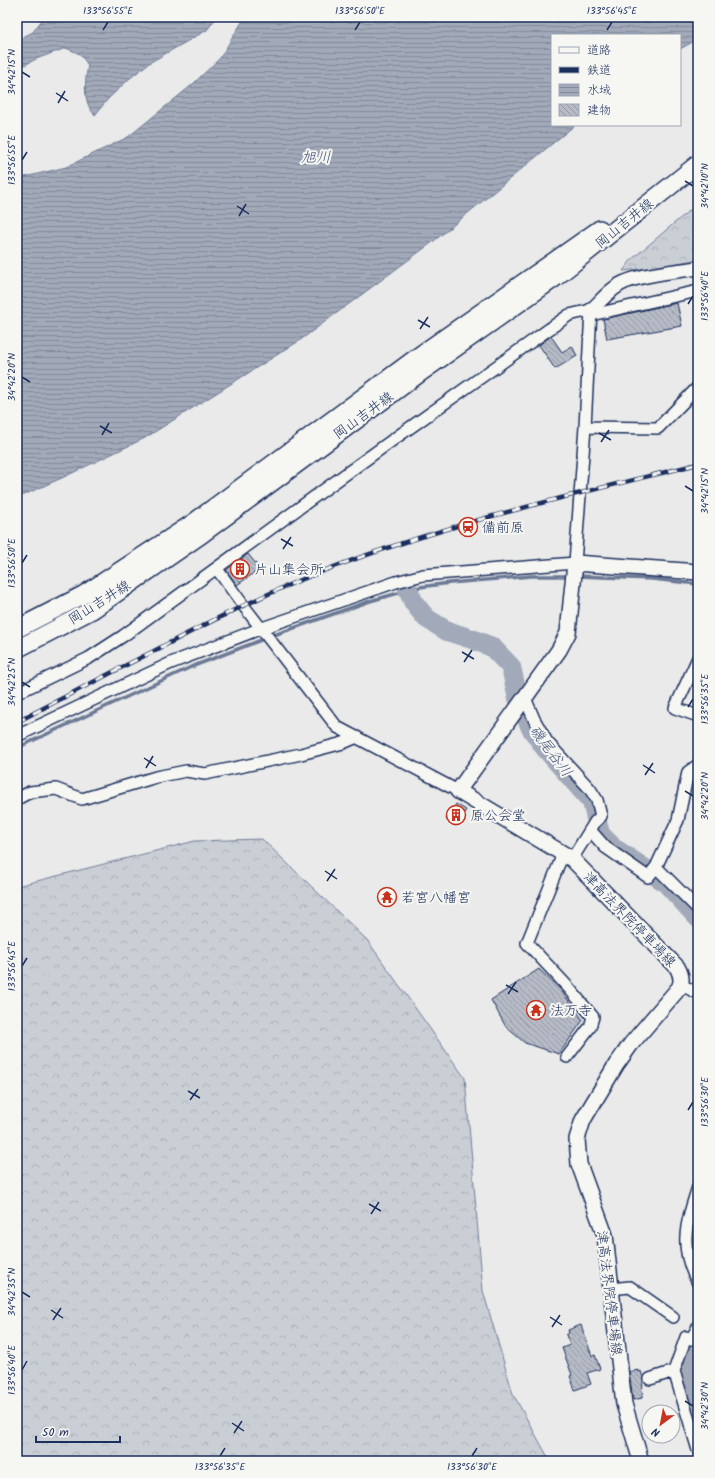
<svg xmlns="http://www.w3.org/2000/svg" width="715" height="1478" font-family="Kalam,'Klee One',sans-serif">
  <defs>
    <pattern id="forest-crowns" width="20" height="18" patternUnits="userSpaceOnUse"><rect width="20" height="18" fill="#caced5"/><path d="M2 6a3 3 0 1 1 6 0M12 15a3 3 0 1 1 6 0" fill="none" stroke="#adb1b9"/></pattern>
    <pattern id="water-rules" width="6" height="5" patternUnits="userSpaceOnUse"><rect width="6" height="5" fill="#a2aaba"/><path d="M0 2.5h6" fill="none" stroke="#838b9a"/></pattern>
    <pattern id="building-back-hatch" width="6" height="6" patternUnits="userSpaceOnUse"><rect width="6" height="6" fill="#b6bbc6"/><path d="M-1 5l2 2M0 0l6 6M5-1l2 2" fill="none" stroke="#9398a4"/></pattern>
  </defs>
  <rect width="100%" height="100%" fill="#e9eae9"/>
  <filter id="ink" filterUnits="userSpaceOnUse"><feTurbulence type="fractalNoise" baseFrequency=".025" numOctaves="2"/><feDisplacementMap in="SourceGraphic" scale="8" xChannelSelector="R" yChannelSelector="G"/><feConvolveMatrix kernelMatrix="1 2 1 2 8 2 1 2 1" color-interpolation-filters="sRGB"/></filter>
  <g filter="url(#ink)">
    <path fill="url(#forest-crowns)" stroke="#727e9a" d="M697 204 698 205V259L664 266 623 271 632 259Z
      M262 839 367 940 465 1078 483 1291 513 1394 550 1461H17V886L195 841Z
      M698 1365V1396L690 1379Z"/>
    <path fill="url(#water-rules)" stroke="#6c7995" d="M44 17H217L207 30 149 63 129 79 108 99 95 115C82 102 85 81 88 65L80 54 66 48 36 59 17 69V40L33 32Z
      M245 17H698V39L680 49V35H552V125H575L434 241 299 341 145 438 64 477 17 498V179L66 167 128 137 192 85 220 58Z"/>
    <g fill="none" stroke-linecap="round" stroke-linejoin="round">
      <path stroke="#6c7995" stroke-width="3.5" d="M578 576 652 579 698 584
        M17 748 191 667 274 635 370 601 420 587 450 583 531 576H569"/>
      <path stroke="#a2aaba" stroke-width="20" d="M408 590 414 603 426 618 447 631 472 639 492 647 511 667 518 698 531 728 545 748 592 802 600 834 614 848 665 882 698 918
        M698 1340C693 1351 685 1364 685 1376 684 1393 693 1412 698 1429"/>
    </g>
    <path fill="url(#building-back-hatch)" stroke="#1b2f5e" d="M677 303 682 326 607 339 603 319Z
      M551 336 562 352 572 346 577 356 555 369 539 345Z
      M248 554 260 569 237 585 226 570Z
      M456 804 466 810 456 826 446 819Z
      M539 969 560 989 583 1020 559 1054 525 1043 506 1027 491 1000Z
      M581 1325 592 1356 595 1355 600 1369 587 1373 591 1384 575 1390 570 1376 572 1375 562 1348 570 1345 566 1335 569 1333 568 1330Z
      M638 1370V1372L641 1371 643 1379 642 1398 633 1400 629 1372Z"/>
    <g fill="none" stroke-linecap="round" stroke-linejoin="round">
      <g stroke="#1b2f5e" stroke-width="14">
        <path id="minor" d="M591 315 698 291
          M585 427 658 428 698 387
          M217 569 243 605 337 727 458 791
          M698 658 675 708 698 716
          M17 693 89 658 123 636 394 439 569 315 591 310 585 427 575 563 423 575 396 582 262 628 171 663 17 736
          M525 698 534 719 547 742 590 789 597 800 601 816 595 822 572 859
          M17 799 30 792 56 789 82 799 156 777 186 771 205 774 301 754 343 743 357 737
          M590 830 605 847 648 877 656 867 678 820 688 772 698 765
          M563 854 527 943 568 987 593 1017 590 1027 567 1057
          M656 867 698 909
          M681 985 698 993
          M698 1187C686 1224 678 1247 698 1283
          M610 1289 630 1287 673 1317
          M674 1371 698 1450
          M650 1379 674 1371 686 1337 691 1339 698 1327"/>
      </g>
      <g stroke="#1b2f5e" stroke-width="16">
        <path id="tertiary" d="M591 310C601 301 612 287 625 282 644 274 677 271 698 268"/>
      </g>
      <g stroke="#1b2f5e" stroke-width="18">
        <path id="secondary" d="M641 1461 624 1404 605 1235 579 1164 577 1139 583 1120 616 1065 631 1044 679 988C683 981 681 974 677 967L572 859 458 791 559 650 568 633 575 563 698 572"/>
      </g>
      <g stroke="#1b2f5e" stroke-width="20">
        <path id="primary" d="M17 629 83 595 193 523 416 358 600 229
          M17 649 92 610 202 534 424 370 556 277 698 164"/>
      </g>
      <use href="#minor" stroke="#f6f6f2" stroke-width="11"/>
      <use href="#tertiary" stroke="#f6f6f2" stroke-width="13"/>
      <use href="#secondary" stroke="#f6f6f2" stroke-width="15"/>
      <use href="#primary" stroke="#f6f6f2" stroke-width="17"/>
      <g stroke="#1b2f5e" stroke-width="4.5">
        <path id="rail" d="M17 722C63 698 108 674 154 651 203 625 252 600 303 579 431 527 565 497 698 464"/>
      </g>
      <use href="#rail" stroke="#f6f6f2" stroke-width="3" stroke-dasharray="9" stroke-linecap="butt"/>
    </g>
  </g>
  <path fill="none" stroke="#1b2f5e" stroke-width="1.5" d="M103 30 108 22M355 30 360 22M607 30 612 22M22 72 30 77M56 93 68 101M58 103 65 91M22 160 27 152M685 181 693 186M237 206 249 214M239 216 246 204M688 304 693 296M418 320 430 327M420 329 428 317M22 377 30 382M100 426 112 433M599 433 611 440M102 435 109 423M601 442 609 430M685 486 693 491M281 539 293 546M283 549 291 537M22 563 27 555M462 652 474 659M464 662 472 650M22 682 30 687M688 707 693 699M144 758 156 766M643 765 655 773M146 768 153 756M645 775 653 763M685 791 693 796M325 871 337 879M327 881 335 869M22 966 27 958M506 985 518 992M508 994 516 982M188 1091 200 1098M190 1100 198 1089M688 1110 693 1102M369 1204 381 1211M371 1214 379 1202M22 1292 30 1297M51 1310 63 1318M550 1317 562 1325M53 1320 61 1308M552 1327 560 1315M22 1370 27 1361M685 1401 693 1406M232 1423 244 1431M234 1433 242 1421M220 1456 225 1448M472 1456 477 1448"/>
  <defs>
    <g id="station-ring" transform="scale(1)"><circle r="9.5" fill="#f6f6f2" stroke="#c8321e" stroke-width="1.5"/><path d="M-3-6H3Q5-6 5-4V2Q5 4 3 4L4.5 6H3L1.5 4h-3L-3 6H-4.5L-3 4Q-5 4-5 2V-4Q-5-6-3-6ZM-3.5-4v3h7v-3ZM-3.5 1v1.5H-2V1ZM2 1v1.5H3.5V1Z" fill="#c8321e"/></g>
    <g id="building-ring" transform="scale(1)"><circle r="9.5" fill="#f6f6f2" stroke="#c8321e" stroke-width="1.5"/><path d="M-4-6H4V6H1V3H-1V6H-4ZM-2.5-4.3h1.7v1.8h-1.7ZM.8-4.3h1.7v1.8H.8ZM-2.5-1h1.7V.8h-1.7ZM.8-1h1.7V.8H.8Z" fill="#c8321e"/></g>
    <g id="temple-ring" transform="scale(1)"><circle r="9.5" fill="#f6f6f2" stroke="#c8321e" stroke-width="1.5"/><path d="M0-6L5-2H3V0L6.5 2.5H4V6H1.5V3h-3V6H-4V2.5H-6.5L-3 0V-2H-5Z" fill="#c8321e"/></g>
  </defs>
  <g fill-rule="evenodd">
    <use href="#station-ring" x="468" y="527"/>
    <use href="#building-ring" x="240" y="569"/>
    <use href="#building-ring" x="456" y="815"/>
    <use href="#temple-ring" x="387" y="897"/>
    <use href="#temple-ring" x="536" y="1010"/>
  </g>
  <g text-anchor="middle" stroke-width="4" stroke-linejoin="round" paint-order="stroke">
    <g font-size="14" fill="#1b2f5e" stroke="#f6f6f2">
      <text transform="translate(624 223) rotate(-39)" y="5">岡山吉井線</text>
      <text transform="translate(363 415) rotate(-36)" y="5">岡山吉井線</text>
      <text transform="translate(99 602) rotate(-32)" y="5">岡山吉井線</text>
      <text transform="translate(630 919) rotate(46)" y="5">津高法界院停車場線</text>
      <text transform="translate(610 1293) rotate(83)" y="5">津高法界院停車場線</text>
    </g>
    <g font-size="14" fill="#1b2f5e" stroke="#f6f6f2" text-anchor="start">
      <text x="482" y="532">備前原</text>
      <text x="254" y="574">片山集会所</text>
      <text x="470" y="820">原公会堂</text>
      <text x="401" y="902">若宮八幡宮</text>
      <text x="550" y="1015">法万寺</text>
    </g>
    <g font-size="15" font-style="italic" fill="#44547a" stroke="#f6f6f2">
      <text x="316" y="162">旭川</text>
      <text transform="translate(551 751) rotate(53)" y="5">磯尾谷川</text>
    </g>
  </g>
  <rect width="715" height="1478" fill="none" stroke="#f6f6f2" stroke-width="44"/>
  <rect x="551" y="34" width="130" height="92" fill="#f6f6f2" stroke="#9ea6b7"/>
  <rect x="559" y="47" width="20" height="6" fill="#f6f6f2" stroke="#9ea6b7"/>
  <text x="587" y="54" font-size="12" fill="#1b2f5e">道路</text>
  <rect x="559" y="67" width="20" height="6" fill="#1b2f5e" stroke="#9ea6b7"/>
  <text x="587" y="74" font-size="12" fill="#1b2f5e">鉄道</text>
  <rect x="559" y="84" width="20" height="12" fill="url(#water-rules)" stroke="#9ea6b7"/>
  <text x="587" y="94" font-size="12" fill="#1b2f5e">水域</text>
  <rect x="559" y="104" width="20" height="12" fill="url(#building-back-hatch)" stroke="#9ea6b7"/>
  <text x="587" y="114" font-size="12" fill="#1b2f5e">建物</text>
  <g transform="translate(661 1424) rotate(212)"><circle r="19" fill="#f6f6f2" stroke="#9ea6b7"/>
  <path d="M0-3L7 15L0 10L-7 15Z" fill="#c8321e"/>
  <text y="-6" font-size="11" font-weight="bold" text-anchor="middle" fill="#1b2f5e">N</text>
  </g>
  <path d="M36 1436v6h84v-6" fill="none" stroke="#1b2f5e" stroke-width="2"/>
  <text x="42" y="1436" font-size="12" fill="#1b2f5e" stroke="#f6f6f2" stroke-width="3" paint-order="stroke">50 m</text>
  <rect x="22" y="22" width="671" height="1434" fill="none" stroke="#1b2f5e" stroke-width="1.5"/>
  <g font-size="10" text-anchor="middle" fill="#1b2f5e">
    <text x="108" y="14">133°56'55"E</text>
    <text x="360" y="14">133°56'50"E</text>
    <text x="612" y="14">133°56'45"E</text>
    <text transform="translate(11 72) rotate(-90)" y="4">34°42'15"N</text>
    <text transform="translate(11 160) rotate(-90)" y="4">133°56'55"E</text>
    <text transform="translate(704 186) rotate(-90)" y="4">34°42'10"N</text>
    <text transform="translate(704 296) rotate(-90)" y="4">133°56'40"E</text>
    <text transform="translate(11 377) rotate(-90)" y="4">34°42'20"N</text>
    <text transform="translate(704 491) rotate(-90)" y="4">34°42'15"N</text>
    <text transform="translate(11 563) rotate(-90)" y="4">133°56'50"E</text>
    <text transform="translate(11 682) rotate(-90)" y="4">34°42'25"N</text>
    <text transform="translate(704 699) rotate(-90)" y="4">133°56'35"E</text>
    <text transform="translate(704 796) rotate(-90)" y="4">34°42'20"N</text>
    <text transform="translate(11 966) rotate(-90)" y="4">133°56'45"E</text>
    <text transform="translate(704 1102) rotate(-90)" y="4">133°56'30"E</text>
    <text transform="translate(11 1292) rotate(-90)" y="4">34°42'35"N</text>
    <text transform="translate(11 1370) rotate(-90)" y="4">133°56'40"E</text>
    <text transform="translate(704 1406) rotate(-90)" y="4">34°42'30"N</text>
    <text x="220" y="1470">133°56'35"E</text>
    <text x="472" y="1470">133°56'30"E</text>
  </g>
</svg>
